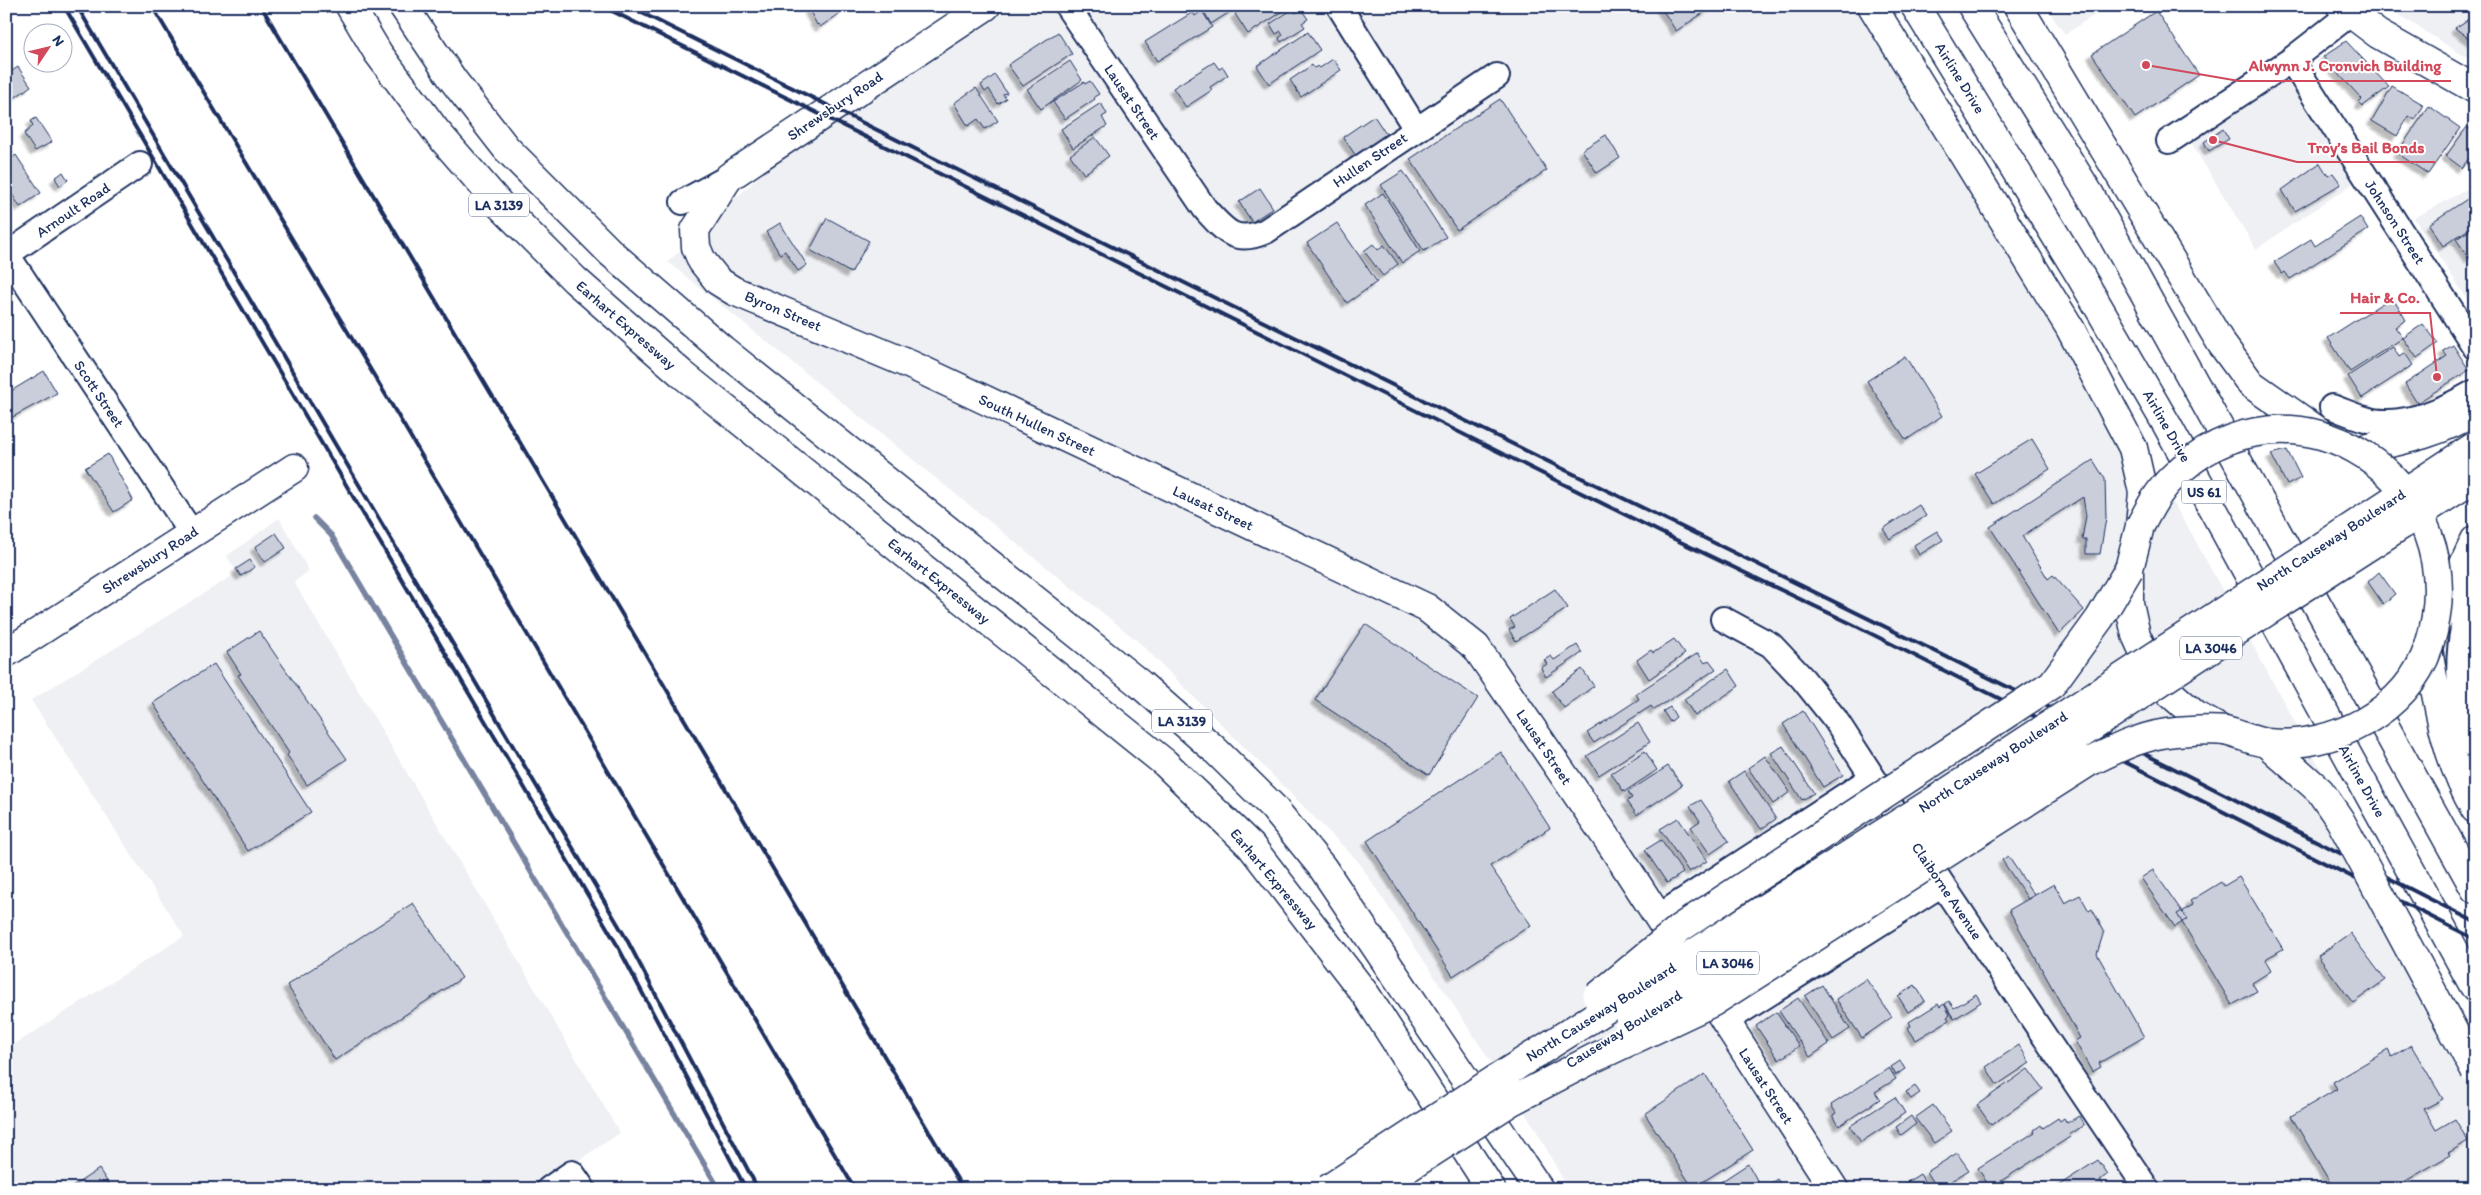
<svg xmlns="http://www.w3.org/2000/svg" width="2481" height="1195" font-family="Itim,sans-serif">
  <defs>
    <filter id="shadow"><feDropShadow dx="-4.5" dy="4.5" stdDeviation="1" flood-color="#0004"/></filter>
  </defs>
  <rect width="100%" height="100%" fill="#fff"/>
  <filter id="ink" filterUnits="userSpaceOnUse"><feTurbulence type="fractalNoise" baseFrequency=".02" numOctaves="2"/><feDisplacementMap in="SourceGraphic" scale="10" xChannelSelector="R" yChannelSelector="G"/><feConvolveMatrix kernelMatrix="1 2 1 2 8 2 1 2 1" color-interpolation-filters="sRGB"/></filter>
  <g filter="url(#ink)">
    <path fill="#eff0f4" d="M967 6H1868L2190 531 2475 1050V1189H1568L1535 1128 1357 860 1140 643 668 262 840 100Z
      M2045 6H2109L2065 34Z
      M2385 6H2475V63Z
      M2285 74 2293 77 2360 179 2256 249 2187 136Z
      M2475 185V311L2414 218Z
      M279 518 309 571 294 582 620 1133 535 1189H6V1050L184 936 31 700 237 573 227 556Z"/>
    <g fill="none" stroke-linecap="round" stroke-linejoin="round">
      <path stroke="#77839f" stroke-width="5.5" d="M314 518 331 535 719 1189"/>
    </g>
    <path fill="#caceda" stroke="#1b2f5e" filter="url(#shadow)" d="M812 6H838L842 12 820 27 818 24 817 25 809 9Z
      M1201 6H1239L1211 24Z
      M1247 6H1291L1248 34 1235 14Z
      M1660 6H1714L1676 31Z
      M1293 9 1296 13 1301 9 1308 19 1302 23 1305 27 1281 42 1279 38 1283 35 1281 31 1276 34 1270 24Z
      M1202 11 1212 27 1157 61 1145 42 1193 12 1195 16Z
      M2156 11 2199 75 2135 118 2092 54Z
      M2475 15V43L2455 28Z
      M1058 32 1072 54 1023 86 1008 65Z
      M1308 32 1320 50 1269 84 1257 66Z
      M2346 41 2389 87 2363 106 2359 102 2362 99 2323 57Z
      M1333 59 1341 70 1301 97 1290 80 1312 65 1314 68 1318 66 1320 68Z
      M1070 61 1082 80 1041 109 1027 89Z
      M1214 62 1219 69 1223 67 1228 75 1210 87 1212 90 1186 107 1173 88Z
      M18 67 31 86 6 104V75Z
      M995 75 1007 93 1003 94 1006 99 998 104 989 89 985 92 981 85Z
      M1090 81 1099 94 1094 97 1095 99 1065 119 1053 102 1084 82 1085 84Z
      M2392 86 2424 105 2415 120 2409 116 2397 136 2372 121Z
      M976 88 998 121 985 129 978 119 968 126 954 103Z
      M1500 99 1547 170 1457 230 1410 159Z
      M1101 103 1107 114 1102 117 1107 126 1073 148 1061 129Z
      M2429 106 2460 128 2428 174 2397 153Z
      M1374 116 1386 134 1356 156 1343 137Z
      M36 118 52 142 35 151 24 134 33 126 31 121Z
      M2467 127 2475 132V160L2473 163 2469 158 2462 168 2446 156Z
      M2223 129 2229 139 2209 151 2204 142Z
      M1606 135 1620 158 1597 173 1582 150Z
      M1095 137 1109 156 1084 174 1070 155Z
      M16 155 41 193 20 207 12 194 7 197 6 196V162Z
      M2320 163 2328 176 2333 173 2341 184 2295 211 2282 190Z
      M1403 171 1446 237 1424 251 1381 185Z
      M63 172 68 180 60 186 55 178Z
      M1260 188 1273 208 1252 222 1239 202Z
      M1383 193 1420 251 1402 263 1365 205Z
      M2475 194V225L2443 246 2429 224Z
      M2360 217 2368 230 2290 279 2285 272 2282 274 2274 262 2311 239 2315 246Z
      M827 218 869 241 851 273 810 250Z
      M780 223 807 265 798 271 785 251 780 254 766 232Z
      M1337 223 1377 282 1347 303 1307 243Z
      M2475 227V254L2469 258 2456 239Z
      M1373 244 1378 250 1384 245 1398 264 1383 276 1364 251Z
      M2392 297 2406 320 2395 327 2403 338 2350 372 2328 338Z
      M2423 324 2438 343 2417 358 2403 338Z
      M2453 345 2469 370 2417 403 2405 384 2447 356 2443 351Z
      M2393 347 2399 357 2405 353 2413 365 2362 398 2348 376Z
      M1905 356 1942 416 1906 440 1867 381Z
      M44 371 57 393 7 420 6 394Z
      M2032 439 2050 469 1994 504 1975 474Z
      M2287 450 2301 478 2287 485 2271 454Z
      M108 454 133 500 114 512 85 468Z
      M2093 460 2105 479 2106 518 2100 554H2086V539H2082L2086 516 2083 497 2022 536 2048 579 2053 575 2084 610 2059 634 1990 527Z
      M1919 505 1926 516 1890 539 1883 529Z
      M1937 531 1943 540 1919 555 1914 545Z
      M276 533 286 548 265 562 255 547Z
      M250 560 255 567 241 576 236 569Z
      M2379 572 2395 594 2383 604 2368 582Z
      M1555 589 1568 608 1516 641 1509 630 1515 627 1510 619Z
      M1365 624 1478 698 1429 775 1315 700Z
      M259 631 347 759 307 785 287 755 289 753 238 675 241 674 227 652Z
      M1674 639 1685 654 1649 679 1637 660 1651 650 1653 653Z
      M1577 645 1582 653 1546 677 1541 668 1547 664 1544 660 1551 656 1554 660Z
      M1698 653 1705 663 1709 660 1716 669 1654 710 1651 706 1594 743 1587 733 1639 699 1636 694Z
      M214 664 311 812 248 851 153 703Z
      M1582 669 1594 686 1564 708 1552 691Z
      M1728 669 1739 686 1695 716 1684 699Z
      M1670 707 1676 717 1670 722 1663 711Z
      M1803 711 1843 775 1823 787 1783 724Z
      M1638 723 1650 742 1599 775 1587 756Z
      M1783 746 1814 793 1802 800 1771 753Z
      M1645 751 1657 770 1624 792 1611 773Z
      M1501 752 1550 828 1490 866 1531 925 1453 976 1367 841Z
      M1765 756 1790 792 1773 804 1748 768Z
      M1668 766 1682 785 1637 815 1627 801 1632 798 1628 792Z
      M1744 771 1776 819 1761 829 1729 781Z
      M1701 800 1729 841 1710 854 1691 827 1700 821 1690 806Z
      M1678 818 1707 861 1689 872 1660 829Z
      M1661 840 1683 873 1667 883 1645 850Z
      M2008 856 2034 895 2028 899 2002 860Z
      M2153 870 2187 919 2175 927 2141 878Z
      M2239 877 2283 949 2267 958 2266 962 2271 971 2252 983 2257 991 2232 1005 2177 914 2193 905 2190 901 2221 882 2224 886Z
      M2054 884 2065 903 2080 895 2089 911 2092 909 2104 931 2097 954 2144 1037 2099 1063 2101 1067 2092 1072 2075 1041 2080 1038 2009 910Z
      M413 903 462 978 335 1060 287 985Z
      M2350 933 2385 980 2353 1003 2318 956Z
      M1866 979 1892 1017 1862 1038 1836 999Z
      M1822 985 1850 1029 1833 1040 1805 996Z
      M1915 985 1925 1001 1908 1012 1898 996Z
      M1976 994 1981 1002 1954 1019 1945 1004 1949 1001 1954 1008Z
      M1798 998 1829 1044 1810 1057 1779 1011Z
      M1938 1004 1940 1007 1944 1004 1950 1015 1947 1017 1949 1020 1916 1040 1908 1028 1911 1026 1909 1022Z
      M1776 1012 1799 1046 1779 1060 1756 1026Z
      M2019 1045 2030 1063 1997 1085 1986 1067Z
      M2411 1045 2443 1099 2424 1109 2436 1130 2455 1119 2468 1141 2448 1153 2450 1155 2392 1189H2334L2291 1116 2337 1089 2333 1082 2388 1050 2392 1057Z
      M1900 1061 1905 1069 1896 1075 1891 1067Z
      M1889 1068 1896 1079 1875 1092 1880 1099 1839 1126 1833 1115 1836 1113 1831 1105Z
      M2028 1069 2043 1089 1991 1125 1977 1105Z
      M1705 1074 1753 1150 1693 1188 1645 1114Z
      M1915 1086 1920 1093 1911 1099 1906 1092Z
      M1895 1097 1905 1113 1861 1142 1850 1126Z
      M1933 1105 1952 1131 1934 1143 1915 1118Z
      M1911 1116 1916 1124 1901 1135 1896 1127Z
      M2079 1116 2084 1125 2069 1135 2070 1137 1990 1188 1978 1168 2035 1132 2034 1130 2041 1125 2043 1128 2058 1118 2060 1121 2064 1118 2067 1123Z
      M1957 1153 1969 1170 1938 1189 1927 1172Z
      M2098 1160 2108 1174 2100 1180 2106 1189H2053Z
      M1748 1164 1762 1189 1777 1179 1784 1189H1710Z
      M99 1169 112 1189H69Z
      M1920 1174 1929 1189H1896Z"/>
    <g fill="none" stroke-linecap="round" stroke-linejoin="round">
      <g stroke="#1b2f5e" stroke-width="28">
        <path id="minor" d="M1067 6 1205 209C1225 231 1235 245 1266 231L1497 76
          M1339 6 1416 129
          M2291 60 2475 347
          M2169 141 2291 60 2350 14
          M683 202 729 177
          M6 253 191 532
          M6 255 140 164
          M2332 407C2349 413 2369 423 2388 422 2418 422 2449 407 2475 392
          M2475 591C2454 636 2454 702 2475 747
          M1723 619 1771 645 1803 679 1835 719 1942 884 2147 1189
          M1658 917 1872 778
          M1724 1022 1942 884
          M549 1189 572 1173 583 1189"/>
      </g>
      <g stroke="#1b2f5e" stroke-width="31">
        <path id="tertiary" d="M986 6 729 177 695 230 696 247 702 261 718 281 734 291 911 365 1427 608 1476 647 1611 844 1834 1189
          M6 653 294 468"/>
      </g>
      <g stroke="#1b2f5e" stroke-width="31">
        <path id="secondary" d="M2341 6 2378 34 2475 89"/>
      </g>
      <g stroke="#1b2f5e" stroke-width="31">
        <path id="trunk" d="M1872 6 2070 328 2133 448 2143 492 2140 526 2129 569V603L2136 635 2150 666 2170 693 2195 715 2224 731
          M1915 6 2081 277 2167 425 2475 988
          M1972 6 2090 195 2475 889
          M2018 6 2221 343 2251 384 2325 436
          M2359 450C2403 440 2436 435 2475 411
          M2437 623 2475 540
          M2428 650C2438 706 2446 759 2475 809"/>
      </g>
      <g stroke="#1b2f5e" stroke-width="31">
        <path id="motorway" d="M350 6 378 53 436 131 501 206 575 280 682 374 1165 763 1251 846 1366 995 1491 1189
          M403 6 453 80 506 148 612 254 723 350 1140 684 1214 749 1273 807 1322 867 1539 1189"/>
      </g>
      <use href="#minor" stroke="#fff" stroke-width="24"/>
      <use href="#tertiary" stroke="#fff" stroke-width="28"/>
      <use href="#secondary" stroke="#fff" stroke-width="28"/>
      <use href="#trunk" stroke="#fff" stroke-width="28"/>
      <use href="#motorway" stroke="#fff" stroke-width="28"/>
      <path stroke="#1b2f5e" stroke-width="4" d="M64 6 616 943 746 1189
        M77 6 626 938 758 1189
        M152 6 387 397 855 1189
        M261 6 963 1189
        M602 6 1668 536 1852 624 2475 939
        M628 6 1221 301 2169 766 2475 922"/>
      <g stroke="#1b2f5e" stroke-width="31" stroke-linecap="butt">
        <path id="trunk-bridge" d="M2265 742 2320 791 2340 820 2475 1071
          M1597 997 1680 928 2052 684 2100 618 2129 569
          M1629 1026 1950 821 2243 627 2475 478
          M1506 1104 1594 1058 1713 1002 2089 762C2116 749 2145 734 2176 732 2191 731 2210 729 2225 731 2239 734 2252 741 2267 743 2333 749 2407 712 2429 646 2481 481 2291 357 2171 479 2158 492 2149 509 2140 526
          M1328 1189 1507 1072 1937 799 2475 446
          M1375 1189 1521 1095"/>
      </g>
      <use href="#trunk-bridge" stroke="#fff" stroke-width="28"/>
    </g>
  </g>
  <g text-anchor="middle" stroke-width="4" stroke-linejoin="round" paint-order="stroke">
    <g fill="#fff" stroke="#5f6d8e" stroke-width="1">
      <rect x="469" y="193.5" width="60" height="23" rx="4"/>
      <rect x="2181.5" y="480.5" width="45" height="23" rx="4"/>
      <rect x="2180" y="636.5" width="62" height="23" rx="4"/>
      <rect x="1152" y="709.5" width="60" height="23" rx="4"/>
      <rect x="1697" y="951.5" width="62" height="23" rx="4"/>
    </g>
    <g font-size="14" font-weight="bold" fill="#1b2f5e">
      <text x="499" y="210">LA 3139</text>
      <text x="2204" y="497">US 61</text>
      <text x="2211" y="653">LA 3046</text>
      <text x="1182" y="726">LA 3139</text>
      <text x="1728" y="968">LA 3046</text>
    </g>
    <g font-size="15" fill="#1b2f5e" stroke="#fff">
      <text transform="translate(1960 78) rotate(58)" y="5">Airline Drive</text>
      <text transform="translate(1132 102) rotate(56)" y="5">Lausat Street</text>
      <text transform="translate(835 106) rotate(-34)" y="5">Shrewsbury Road</text>
      <text transform="translate(1370 160) rotate(-34)" y="5">Hullen Street</text>
      <text transform="translate(73 210) rotate(-34)" y="5">Arnoult Road</text>
      <text transform="translate(2395 222) rotate(57)" y="5">Johnson Street</text>
      <text transform="translate(783 311) rotate(23)" y="5">Byron Street</text>
      <text transform="translate(626 325) rotate(41)" y="5">Earhart Expressway</text>
      <text transform="translate(99 394) rotate(56)" y="5">Scott Street</text>
      <text transform="translate(1037 425) rotate(25)" y="5">South Hullen Street</text>
      <text transform="translate(2167 426) rotate(60)" y="5">Airline Drive</text>
      <text transform="translate(1213 508) rotate(25)" y="5">Lausat Street</text>
      <text transform="translate(2331 540) rotate(-33)" y="5">North Causeway Boulevard</text>
      <text transform="translate(150 560) rotate(-33)" y="5">Shrewsbury Road</text>
      <text transform="translate(939 581) rotate(39)" y="5">Earhart Expressway</text>
      <text transform="translate(1544 747) rotate(56)" y="5">Lausat Street</text>
      <text transform="translate(1993 762) rotate(-33)" y="5">North Causeway Boulevard</text>
      <text transform="translate(2362 781) rotate(61)" y="5">Airline Drive</text>
      <text transform="translate(1274 879) rotate(50)" y="5">Earhart Expressway</text>
      <text transform="translate(1947 891) rotate(56)" y="5">Claiborne Avenue</text>
      <text transform="translate(1601 1012) rotate(-32)" y="5">North Causeway Boulevard</text>
      <text transform="translate(1624 1029) rotate(-32)" y="5">Causeway Boulevard</text>
      <text transform="translate(1766 1086) rotate(57)" y="5">Lausat Street</text>
    </g>
  </g>
  <path fill="none" stroke="#d1495b" stroke-width="2" d="M2146 65L2239 81H2451M2213 140L2297 162H2435M2437 377L2430 313H2340"/>
  <g fill="#d1495b" stroke="#fff" stroke-width="2">
    <circle cx="2146" cy="65" r="5"/>
    <circle cx="2213" cy="140" r="5"/>
    <circle cx="2437" cy="377" r="5"/>
  </g>
  <g font-size="16" text-anchor="middle" font-weight="bold" fill="#d1495b" stroke="#fff" stroke-width="4" stroke-linejoin="round" paint-order="stroke">
    <text x="2345" y="71">Alwynn J. Cronvich Building</text>
    <text x="2366" y="153">Troy’s Bail Bonds</text>
    <text x="2385" y="303">Hair &amp; Co.</text>
  </g>
  <rect width="2481" height="1195" fill="none" stroke="#fff" stroke-width="25"/>
  <rect x="12" y="12" width="2456" height="1170" fill="none" stroke="#1b2f5e" stroke-width="2" filter="url(#ink)"/>
  <g transform="translate(48 48) rotate(55)"><circle r="24" fill="#ffffff" stroke="#a4acbf"/>
  <path d="M0-4L9 19L0 12L-9 19Z" fill="#d1495b"/>
  <text y="-8" font-size="14" font-weight="bold" text-anchor="middle" fill="#1b2f5e">N</text>
  </g>
</svg>
